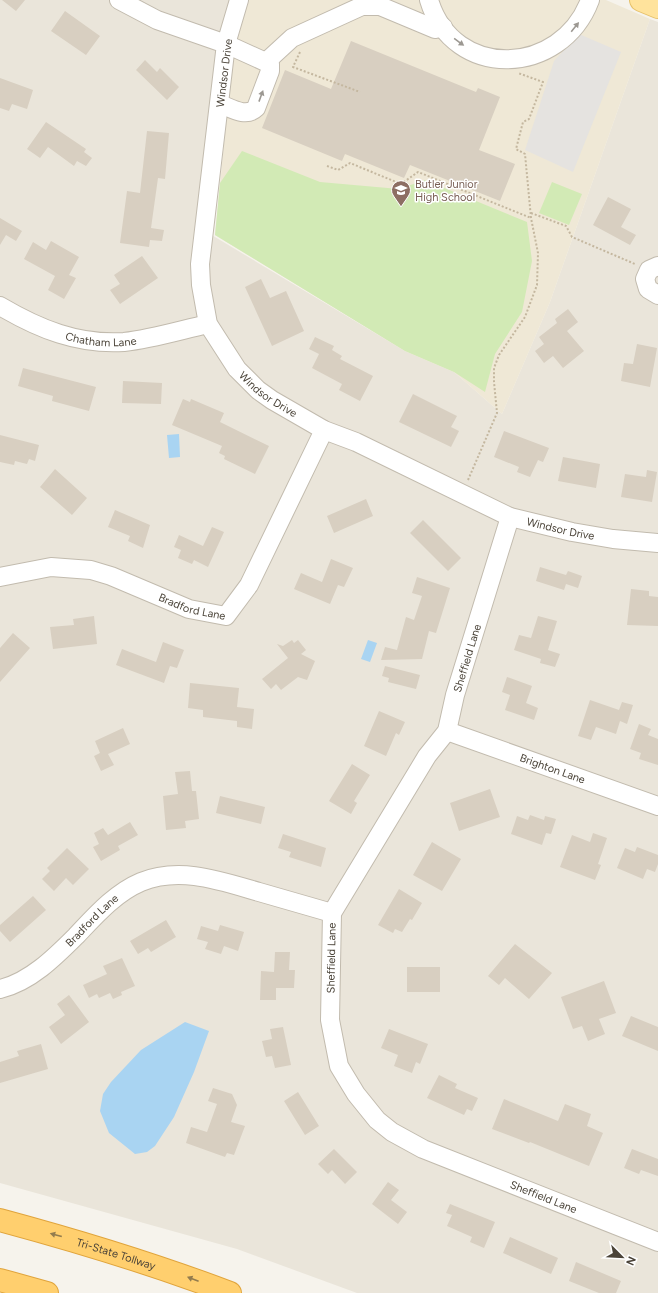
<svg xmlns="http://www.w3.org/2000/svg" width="658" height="1293" font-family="Figtree,sans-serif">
  <rect width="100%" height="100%" fill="#f6f3ec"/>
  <path fill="#eae5da" d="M0 0H233L200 228 405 351 454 372 502 414 550 302 650 19 658 22V1293H357L237 1249 0 1183Z"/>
  <path fill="#efe8d6" d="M249 0H606L650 19 550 302 502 414 454 372 405 351 215 235 232 63 239 31Z"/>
  <path fill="#d2eab5" d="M242 151 320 182 399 189 425 180 527 222 532 261 522 312 495 354 485 392 454 372 405 351 215 235 220 183Z
    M552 182 582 194 569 225 539 213Z"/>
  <path fill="#e5e3e0" d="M579 34 621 52 573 172 525 150 554 61Z"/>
  <path fill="#a9d4f2" d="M179 434 180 457 169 458 167 435Z
    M368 640 377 643 370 662 361 659Z
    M185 1022 209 1031 194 1072 174 1117 155 1146 147 1152 135 1154 109 1133 100 1111 103 1094 111 1082 141 1050Z"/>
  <path fill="#d8cfc1" d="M2 0H25L16 11Z
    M65 11 100 36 86 55 51 31Z
    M351 41 476 92 478 88 500 97 479 150 515 164 500 201 410 165 404 178 345 154 342 161 262 128 285 70 331 89Z
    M145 60 157 72 160 68 179 87 167 100 136 70Z
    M0 78 33 90 27 109 12 104 9 111 0 108Z
    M46 122 86 149 84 152 92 158 86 166 77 161 74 166 48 147 40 158 27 149Z
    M147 131 169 133 165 179 158 178 151 228 164 230 162 241 150 240 149 247 120 243 127 191 140 193Z
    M608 197 631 209 621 227 636 235 630 245 593 225Z
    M0 218 22 231 16 241 6 235 0 245Z
    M51 241 79 257 69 275 76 278 64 299 48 290 55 276 24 259 33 242 46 250Z
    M142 256 158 278 120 304 110 290 120 284 114 275Z
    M261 279 270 298 286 291 304 331 272 346 245 287Z
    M568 309 578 322 567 331 584 351 563 368 553 356 544 363 535 351 544 344 539 337 557 323 555 319Z
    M315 337 334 346 332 350 342 356 340 359 373 376 360 401 339 390 342 384 312 368 319 354 309 349Z
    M637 344 657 348 650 387 621 381 624 363 633 364Z
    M23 368 96 387 89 411 52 401 53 396 18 386Z
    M123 381 162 383 161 404 122 403Z
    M413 394 457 416 451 427 459 431 451 447 399 422Z
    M183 399 190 402 191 399 224 413 220 422 269 446 255 474 224 459 225 456 219 453 222 446 172 425Z
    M504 431 549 448 543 462 538 460 530 477 517 472 519 467 494 457Z
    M0 435 39 445 35 461 29 459 27 464 15 461 14 465 0 462Z
    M563 457 600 464 596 488 558 481Z
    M55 469 87 498 72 515 40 487Z
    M647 470 657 472 652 502 621 497 625 474 646 477Z
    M366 499 373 516 334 533 327 516Z
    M115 510 150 525 143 548 128 541 130 536 108 527Z
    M423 520 461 558 448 571 410 533Z
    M212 527 224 532 208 567 194 560 192 564 178 558 181 550 174 547 179 535 203 546Z
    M331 559 353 568 344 587 338 585 330 604 294 589 301 573 322 582Z
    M540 567 566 575 568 571 582 576 578 588 566 584 564 590 536 581Z
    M417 577 450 588 436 633 429 631 422 659 381 660 385 647 397 650 406 617 414 620 422 596 412 593Z
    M631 589 649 591V596L658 597V626L627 625Z
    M94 616 97 644 53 649 50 627 74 625 73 619Z
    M538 616 557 621 548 650 560 654 555 667 540 663 541 659 514 650 519 635 531 638Z
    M13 633 30 648 0 682V648Z
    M292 640 294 643 298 640 306 650 301 654 315 661 307 680 298 677 281 690 276 684 271 689 262 679 288 658 277 644 283 646Z
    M163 642 184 650 177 668 170 666 164 683 116 665 122 649 156 662Z
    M385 666 420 675 416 689 388 682 389 678 382 676Z
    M507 677 532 686 526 703 538 708 534 720 505 710 510 695 502 692Z
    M190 683 239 688 237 707 254 709 252 729 237 727V721L203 717V710L188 708Z
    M590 700 619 710 622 702 633 705 627 724 620 721 616 734 596 727 591 740 578 736Z
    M379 711 405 722 399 735 396 733 386 756 364 746Z
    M639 724 651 729 648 735 658 739V765L639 759 641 753 630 749Z
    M123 728 130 744 108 754 114 765 101 771 94 756 100 753 95 741Z
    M352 764 370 775 354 801 357 803 351 814 329 801Z
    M190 771 192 791H196L199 819 185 821 186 828 166 830 163 796 178 794 175 772Z
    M490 789 500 817 459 831 450 803Z
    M220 796 265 807 261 824 216 813Z
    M530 815 544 820 545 816 556 819 551 834 546 833 542 845 511 834 517 816 528 820Z
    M130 822 138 835 118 846 120 850 101 861 93 847 99 844 94 833 103 828 108 835Z
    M593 833 607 838 598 864 601 865 595 880 560 867 572 835 590 842Z
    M283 834 326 848 321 867 289 857 291 852 278 848Z
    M432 842 461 859 442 891 413 875Z
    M637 847 658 855V864L655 872 647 869 643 879 617 868 625 848 635 852Z
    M67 848 89 869 73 885 66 878 54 891 42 879 50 871 47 868Z
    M399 889 422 903 412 920 410 919 402 932 395 929 393 933 378 925Z
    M33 896 46 910 10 942 0 931V925Z
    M166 920 176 937 151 952 148 948 138 954 130 941Z
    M220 925 244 932 238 951 224 946 221 954 205 949 208 942 197 939 201 926 218 931Z
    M515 944 552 973 529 999 505 978 499 985 488 976Z
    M275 952H290L289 970H295L294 988H276V1000H260L261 971 274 972Z
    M122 958 135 986 121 992 122 995 113 999 110 993 99 998 97 994 89 998 83 985 107 974 103 966Z
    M407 967H440V992H407Z
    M604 981 616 1013 599 1019 605 1034 588 1041 582 1026 573 1029 561 997Z
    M69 995 89 1022 61 1044 49 1027 65 1015 57 1004Z
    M631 1016 658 1027V1051L622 1036Z
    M283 1027 291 1065 275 1068 272 1056 266 1057 262 1041 272 1039 270 1029Z
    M389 1029 428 1044 420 1064 416 1062 412 1073 394 1066 398 1055 381 1048Z
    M41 1044 48 1069 0 1083V1062L19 1056 17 1051Z
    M439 1075 457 1084 455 1088 478 1098 472 1111 467 1109 464 1115 427 1098Z
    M213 1088 232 1094 237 1105 231 1122 245 1126 234 1155 227 1153 225 1157 186 1143 191 1127 207 1132 217 1104 208 1101Z
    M298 1092 319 1126 305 1135 284 1101Z
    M504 1099 558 1121 565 1104 591 1114 587 1126 603 1133 589 1166 530 1142 529 1143 492 1129Z
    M334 1149 357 1172 345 1184 332 1170 328 1174 318 1164Z
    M632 1149 658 1159V1176L641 1170 639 1174 624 1168Z
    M388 1182 399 1190 391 1200 407 1212 398 1224 372 1204Z
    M450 1204 495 1222 484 1248 470 1242 472 1237 447 1226 452 1215 446 1213Z
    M510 1237 558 1258 551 1274 503 1253Z
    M576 1262 621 1281 616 1293H599L569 1281Z"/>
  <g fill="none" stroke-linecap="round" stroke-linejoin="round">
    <g stroke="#c2bbae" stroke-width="20">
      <g id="minor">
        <path d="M119 0 157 20 226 44 270 64V71L256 108C246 118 231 108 220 104"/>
        <path id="s1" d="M239 0 226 44 200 264 201 285 208 324 237 369 258 390 272 400 324 430 356 442 510 517 572 532 613 539 658 543"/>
        <path d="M429 0C453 81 561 77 590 0"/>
        <path d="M267 61 292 38 362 6H380L435 29 443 27"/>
        <path d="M658 266 649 270 645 279 648 289 658 295"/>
        <path id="s2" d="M0 306C39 329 78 345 124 342 152 339 181 330 208 324"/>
        <path id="s3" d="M510 517 455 695 447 731 427 756 332 913 330 1020 339 1066 356 1094 377 1120 392 1132 423 1149 658 1242"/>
        <path id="s4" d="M0 577 51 567 91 570 111 576 189 609 226 616 249 585 324 430"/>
        <path id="s5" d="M447 731 658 806"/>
        <path id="s6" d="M0 989C30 982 55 957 76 936 95 916 115 893 141 882 180 866 221 881 259 892 283 899 308 906 332 913"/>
      </g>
    </g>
    <g stroke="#e6c16a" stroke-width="24">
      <path id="major" d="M641 0 658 7"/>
    </g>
    <g stroke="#e0a43c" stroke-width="24">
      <g id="highway">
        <path id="s7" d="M0 1220C78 1241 154 1264 230 1293"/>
        <path d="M0 1280 47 1293"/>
      </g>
    </g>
    <path stroke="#c4b79f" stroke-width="2" stroke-dasharray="2 2" stroke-linecap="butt" d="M300 52 293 67 360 92
      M327 166 338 170 350 163 401 184 418 172 531 218
      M531 213 566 226 572 237 635 264
      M468 480 497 413 494 382V368L499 355 525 317 537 285 538 253 531 218 525 154 516 149 523 122 529 119 543 82 518 73"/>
    <use href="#minor" stroke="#fff" stroke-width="18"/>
    <use href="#major" stroke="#ffe39c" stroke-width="22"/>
    <use href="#highway" stroke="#ffcf6e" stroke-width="22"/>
  </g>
  <defs><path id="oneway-solid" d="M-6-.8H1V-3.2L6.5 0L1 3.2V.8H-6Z"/></defs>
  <g fill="#9c9892">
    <use href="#oneway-solid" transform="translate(575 27) rotate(-51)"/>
    <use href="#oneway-solid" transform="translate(459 42) rotate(36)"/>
    <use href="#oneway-solid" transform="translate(261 96) rotate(-70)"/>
  </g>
  <g fill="#937c4e">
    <use href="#oneway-solid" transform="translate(56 1235) rotate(-165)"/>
    <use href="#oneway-solid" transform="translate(193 1279) rotate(-159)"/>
  </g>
  <defs>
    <g id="school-pin" transform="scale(1)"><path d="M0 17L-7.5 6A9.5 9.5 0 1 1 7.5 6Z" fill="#8d6e63" stroke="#fff"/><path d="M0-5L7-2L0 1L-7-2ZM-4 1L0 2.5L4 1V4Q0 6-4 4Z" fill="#fff"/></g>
  </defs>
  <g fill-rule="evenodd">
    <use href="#school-pin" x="401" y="190"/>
  </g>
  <g text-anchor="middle" stroke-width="3" stroke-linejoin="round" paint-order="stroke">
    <g font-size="11" fill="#4b4439" stroke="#fff">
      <text transform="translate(224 73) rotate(-83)" y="4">Windsor Drive</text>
      <text dy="4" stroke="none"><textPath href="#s2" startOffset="108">Chatham Lane</textPath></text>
      <text dy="4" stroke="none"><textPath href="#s1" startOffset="422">Windsor Drive</textPath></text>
      <text dy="4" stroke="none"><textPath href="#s1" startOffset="746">Windsor Drive</textPath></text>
      <text dy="4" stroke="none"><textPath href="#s4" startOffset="200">Bradford Lane</textPath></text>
      <text transform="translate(467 658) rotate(-73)" y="4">Sheffield Lane</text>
      <text dy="4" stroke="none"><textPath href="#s5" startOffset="112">Brighton Lane</textPath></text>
      <text dy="4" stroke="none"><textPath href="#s6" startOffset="116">Bradford Lane</textPath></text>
      <text transform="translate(331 958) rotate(-89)" y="4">Sheffield Lane</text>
      <text dy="4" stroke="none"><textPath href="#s3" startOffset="843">Sheffield Lane</textPath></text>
      <text dy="4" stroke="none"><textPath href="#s7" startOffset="121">Tri-State Tollway</textPath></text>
    </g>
    <g font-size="11" fill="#785e54" stroke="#fff" text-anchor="start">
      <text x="415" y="188">Butler Junior<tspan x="415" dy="13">High School</tspan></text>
    </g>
  </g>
  <g transform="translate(622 1257) rotate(114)" stroke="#ffffff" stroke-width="3" paint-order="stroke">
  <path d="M0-3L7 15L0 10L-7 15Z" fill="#4b4439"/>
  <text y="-6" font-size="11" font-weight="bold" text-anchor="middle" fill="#4b4439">N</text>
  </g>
</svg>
